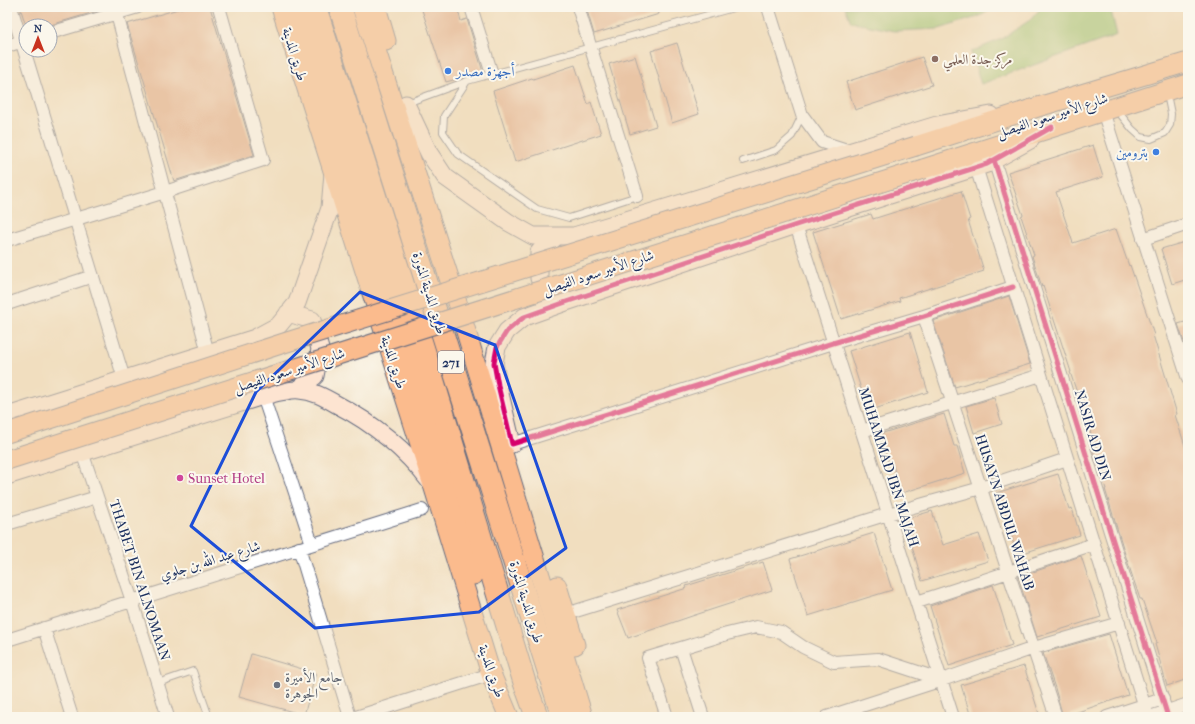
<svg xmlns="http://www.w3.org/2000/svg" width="1195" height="724" font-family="'IM FELL French Canon',Amiri,serif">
  <rect width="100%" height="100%" fill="#fbf7ec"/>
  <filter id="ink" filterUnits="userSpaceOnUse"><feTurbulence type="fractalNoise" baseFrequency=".025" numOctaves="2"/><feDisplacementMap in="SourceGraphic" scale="8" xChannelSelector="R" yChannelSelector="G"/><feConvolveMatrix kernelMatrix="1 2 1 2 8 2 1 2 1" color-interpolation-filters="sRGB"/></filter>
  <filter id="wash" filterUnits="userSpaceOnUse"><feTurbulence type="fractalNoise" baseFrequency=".012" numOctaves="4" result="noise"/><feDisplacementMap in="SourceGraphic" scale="16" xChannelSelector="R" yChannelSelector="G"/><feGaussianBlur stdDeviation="0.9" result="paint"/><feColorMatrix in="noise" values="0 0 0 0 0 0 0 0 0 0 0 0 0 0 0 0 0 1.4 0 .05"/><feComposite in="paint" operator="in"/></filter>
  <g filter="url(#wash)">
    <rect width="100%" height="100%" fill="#f1debf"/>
    <path fill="#97c675" stroke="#597a6a" d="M845 7H996L980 16 939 29 894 31 851 22Z
      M1042 7H1110L1117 35 981 84 971 52 1001 39 1030 20Z"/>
    <g id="blocks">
      <path fill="#e1a686" d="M20 7H108V8L47 26H26Z
        M185 7H210L254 155 174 181 127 24Z
        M421 7H457L461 21 467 19 483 72 446 82Z
        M586 7H657L659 14 594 34Z
        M677 43 699 114 672 123 651 51Z
        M635 56 656 126 630 134 609 64Z
        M922 57 932 85 855 110 846 82Z
        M575 65 588 104 591 102 601 134 515 162 493 91 532 78 533 79Z
        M1093 145 1103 177 1056 192 1073 243 1116 229 1129 266 1130 265 1154 335H1153L1177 414 1175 415 1188 455V679L1167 686 1155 644 1157 643 1142 599H1140L1125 554 1105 489H1106L1093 450 1096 449 1070 372H1071L1043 286 1042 287 1032 256 1034 255 1021 216 1023 215 1008 172Z
        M961 191 970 219 968 220 984 271 899 298 900 301 841 319 813 232 871 214 873 219Z
        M1188 241V279L1172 284 1161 249Z
        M1009 296 1030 364 955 387 933 321Z
        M1188 321V354L1178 324Z
        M910 332 928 392 868 411 849 351Z
        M994 398 1002 424 974 433 966 406Z
        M944 414 954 446H957L965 473 902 493 891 460 888 461 880 434Z
        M1058 474 1069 509 1072 508 1080 535 1017 555 1006 519 1004 520 996 493Z
        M932 511 943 545 979 534 988 561 922 581 904 519Z
        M874 533 892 590 808 616 790 559Z
        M1081 556 1101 617 1037 637 1018 577Z
        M763 562 772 590 692 616 628 638 617 610 687 588 686 586Z
        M993 585 1012 645 949 666 930 606Z
        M1109 634 1128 695 1063 717 1055 688 1043 653Z
        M251 654 316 673 304 715 239 697Z
        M1024 666 1040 717H971L961 685Z"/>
    </g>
  </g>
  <g filter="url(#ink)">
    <use href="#blocks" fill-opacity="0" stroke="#666c80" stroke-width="1"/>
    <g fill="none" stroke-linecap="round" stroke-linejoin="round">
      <g stroke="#666c80" stroke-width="8">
        <path id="lane" d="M467 81 444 116 443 132 458 154 537 209 569 218 637 196
          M407 103 467 81 737 7
          M1117 110 1132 129 1141 137 1151 139 1165 133 1170 125 1171 114 1167 94
          M743 161 776 150 792 136 802 115
          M158 683 193 671 209 717"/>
      </g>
      <g stroke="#666c80" stroke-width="14">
        <path id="street" d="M11 7 124 379
          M115 7 208 353
          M471 7 492 74
          M578 7 637 196
          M768 7 802 115 822 142 850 151
          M50 33 138 7
          M7 46 26 40
          M1103 111 1188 379
          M994 160 1168 717
          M976 167 1148 717
          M796 225 953 717
          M1143 239 1188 224
          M7 240 165 192 263 160 219 7
          M7 304 93 276
          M924 316 1056 717
          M263 396 312 544
          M862 431 1041 375
          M512 444 833 343 924 316 1013 287
          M82 452 132 601 168 717
          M7 524 97 497
          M299 548 350 717
          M917 602 1094 544
          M566 614 888 514 981 488 1067 459
          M44 628 72 717
          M7 640 422 510
          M356 717 491 674
          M667 717 648 658 681 648
          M703 717 681 648 727 634 756 627 781 632 803 647 834 662 878 659 942 680
          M827 717 942 680 1034 648 1119 623
          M1107 717 1163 699
          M1150 717 1188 704"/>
      </g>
      <g stroke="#666c80" stroke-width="19">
        <path id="secondary" d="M406 104 429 153 445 177 508 222 533 236H574L937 125 991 115
          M550 300H547L539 278V252L557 236
          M288 313 312 320 320 349 315 376 298 389
          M7 416 255 338 279 325 297 303 330 208 333 173
          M512 444 498 385 494 363 497 347 507 331 524 317 566 302 796 225 987 164 1030 140
          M7 476 263 396C272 394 290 389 299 390 313 391 324 397 336 404 373 423 406 450 431 483"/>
      </g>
      <g stroke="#666c80" stroke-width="21">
        <path id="primary" d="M281 7 434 488 491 674 509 717
          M297 7 402 335 474 575
          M362 7 461 315 583 717
          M376 7 386 41
          M916 146 1038 107 1188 62
          M923 169 1188 84
          M557 586 575 645"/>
      </g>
      <g stroke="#666c80" stroke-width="24">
        <path id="highway" d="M315 7 426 357 525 684 537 717
          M340 7 563 717"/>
      </g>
      <use href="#lane" stroke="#fff" stroke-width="6"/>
      <use href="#street" stroke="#fff" stroke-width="12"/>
      <use href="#secondary" stroke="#fde4d1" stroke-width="17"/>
      <use href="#primary" stroke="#fbbb8d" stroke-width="19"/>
      <use href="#highway" stroke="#fbbb8d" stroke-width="22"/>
      <g stroke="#666c80" stroke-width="21" stroke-linecap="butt">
        <path id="primary-bridge" d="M7 433 284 343 916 146
          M7 460 923 169"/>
      </g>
      <use href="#primary-bridge" stroke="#fbbb8d" stroke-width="19"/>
      <g stroke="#fbf7ec" stroke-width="8">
        <path id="cycleway" d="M994 160 1168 717
          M1013 287 924 316 833 343 512 444 498 385 494 363 497 347 507 331 524 317 566 302 796 225 987 164 1052 127"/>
      </g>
      <use href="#cycleway" stroke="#d6006c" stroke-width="5"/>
    </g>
  </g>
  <path d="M0 0H1195V724H0ZM360 292 495 345 566 548 479 612 315 628 191 526 256 392Z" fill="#f1debf" fill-opacity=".55" fill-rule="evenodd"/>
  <path fill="none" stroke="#1d4ed8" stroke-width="3" stroke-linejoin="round" d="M360 292 495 345 566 548 479 612 315 628 191 526 256 392Z"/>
  <circle fill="#8d6e63" stroke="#fbf7ec" stroke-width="1.5" cx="935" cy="59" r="4"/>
  <g fill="#3f7fe0" stroke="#fbf7ec" stroke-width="1.5">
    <circle cx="448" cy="71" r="4"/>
    <circle cx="1156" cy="152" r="4"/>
  </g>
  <circle fill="#d1479c" stroke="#fbf7ec" stroke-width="1.5" cx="180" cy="478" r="4"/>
  <circle fill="#6b7280" stroke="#fbf7ec" stroke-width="1.5" cx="277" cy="685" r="4"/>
  <g text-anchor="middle" stroke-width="4" stroke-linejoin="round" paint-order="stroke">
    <rect fill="#fbf7ec" stroke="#5e6b89" stroke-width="1" x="438" y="351" width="26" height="22" rx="3"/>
    <g font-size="13" font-weight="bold" fill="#1b2f5e">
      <text x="451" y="367">271</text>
    </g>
    <g font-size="14" fill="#1b2f5e" stroke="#fbf7ec">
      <text transform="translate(295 54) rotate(73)" y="5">طريق المدينة</text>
      <text transform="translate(1052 115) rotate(-18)" y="5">شارع الأمير سعود الفيصل</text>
      <text transform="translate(598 272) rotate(-18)" y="5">شارع الأمير سعود الفيصل</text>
      <text transform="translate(430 293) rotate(73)" y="5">طريق المدينة المنورة</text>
      <text transform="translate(394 362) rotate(72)" y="5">طريق المدينة</text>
      <text transform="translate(289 370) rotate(-18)" y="5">شارع الأمير سعود الفيصل</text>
      <text transform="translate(1093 435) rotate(73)" y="5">NASIR AD DIN</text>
      <text transform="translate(889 467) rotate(72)" y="5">MUHAMMAD IBN MAJAH</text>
      <text transform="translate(1005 512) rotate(72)" y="5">HUSAYN ABDUL WAHAB</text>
      <text transform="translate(210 560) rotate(-17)" y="5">شارع عبد الله بن جلوي</text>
      <text transform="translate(140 580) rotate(72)" y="5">THABET BIN ALNOMAAN</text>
      <text transform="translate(527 602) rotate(73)" y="5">طريق المدينة المنورة</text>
      <text transform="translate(492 671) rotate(71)" y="5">طريق المدينة</text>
    </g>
    <g font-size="14" fill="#785e54" stroke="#fbf7ec" text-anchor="start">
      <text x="943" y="64">مركز جدة العلمي</text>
    </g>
    <g font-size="14" fill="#366cbe" stroke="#fbf7ec" text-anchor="start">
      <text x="456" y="76">أجهزة مصدر</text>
      <text x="1148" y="157" text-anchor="end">بترومين</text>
    </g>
    <g font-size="14" fill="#b23c85" stroke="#fbf7ec" text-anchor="start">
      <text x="188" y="483">Sunset Hotel</text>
    </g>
    <g font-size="14" fill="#5b616d" stroke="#fbf7ec" text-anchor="start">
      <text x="285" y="682">جامع الأميرة<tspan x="285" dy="16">الجوهرة</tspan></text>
    </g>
  </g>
  <rect width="1195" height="724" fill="none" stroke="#fbf7ec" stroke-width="24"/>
  <g transform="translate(38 38)"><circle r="19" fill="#fbf7ec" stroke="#a1a7b3"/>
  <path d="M0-3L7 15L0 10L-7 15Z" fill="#c8321e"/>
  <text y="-6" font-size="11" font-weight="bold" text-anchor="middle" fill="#1b2f5e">N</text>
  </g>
</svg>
